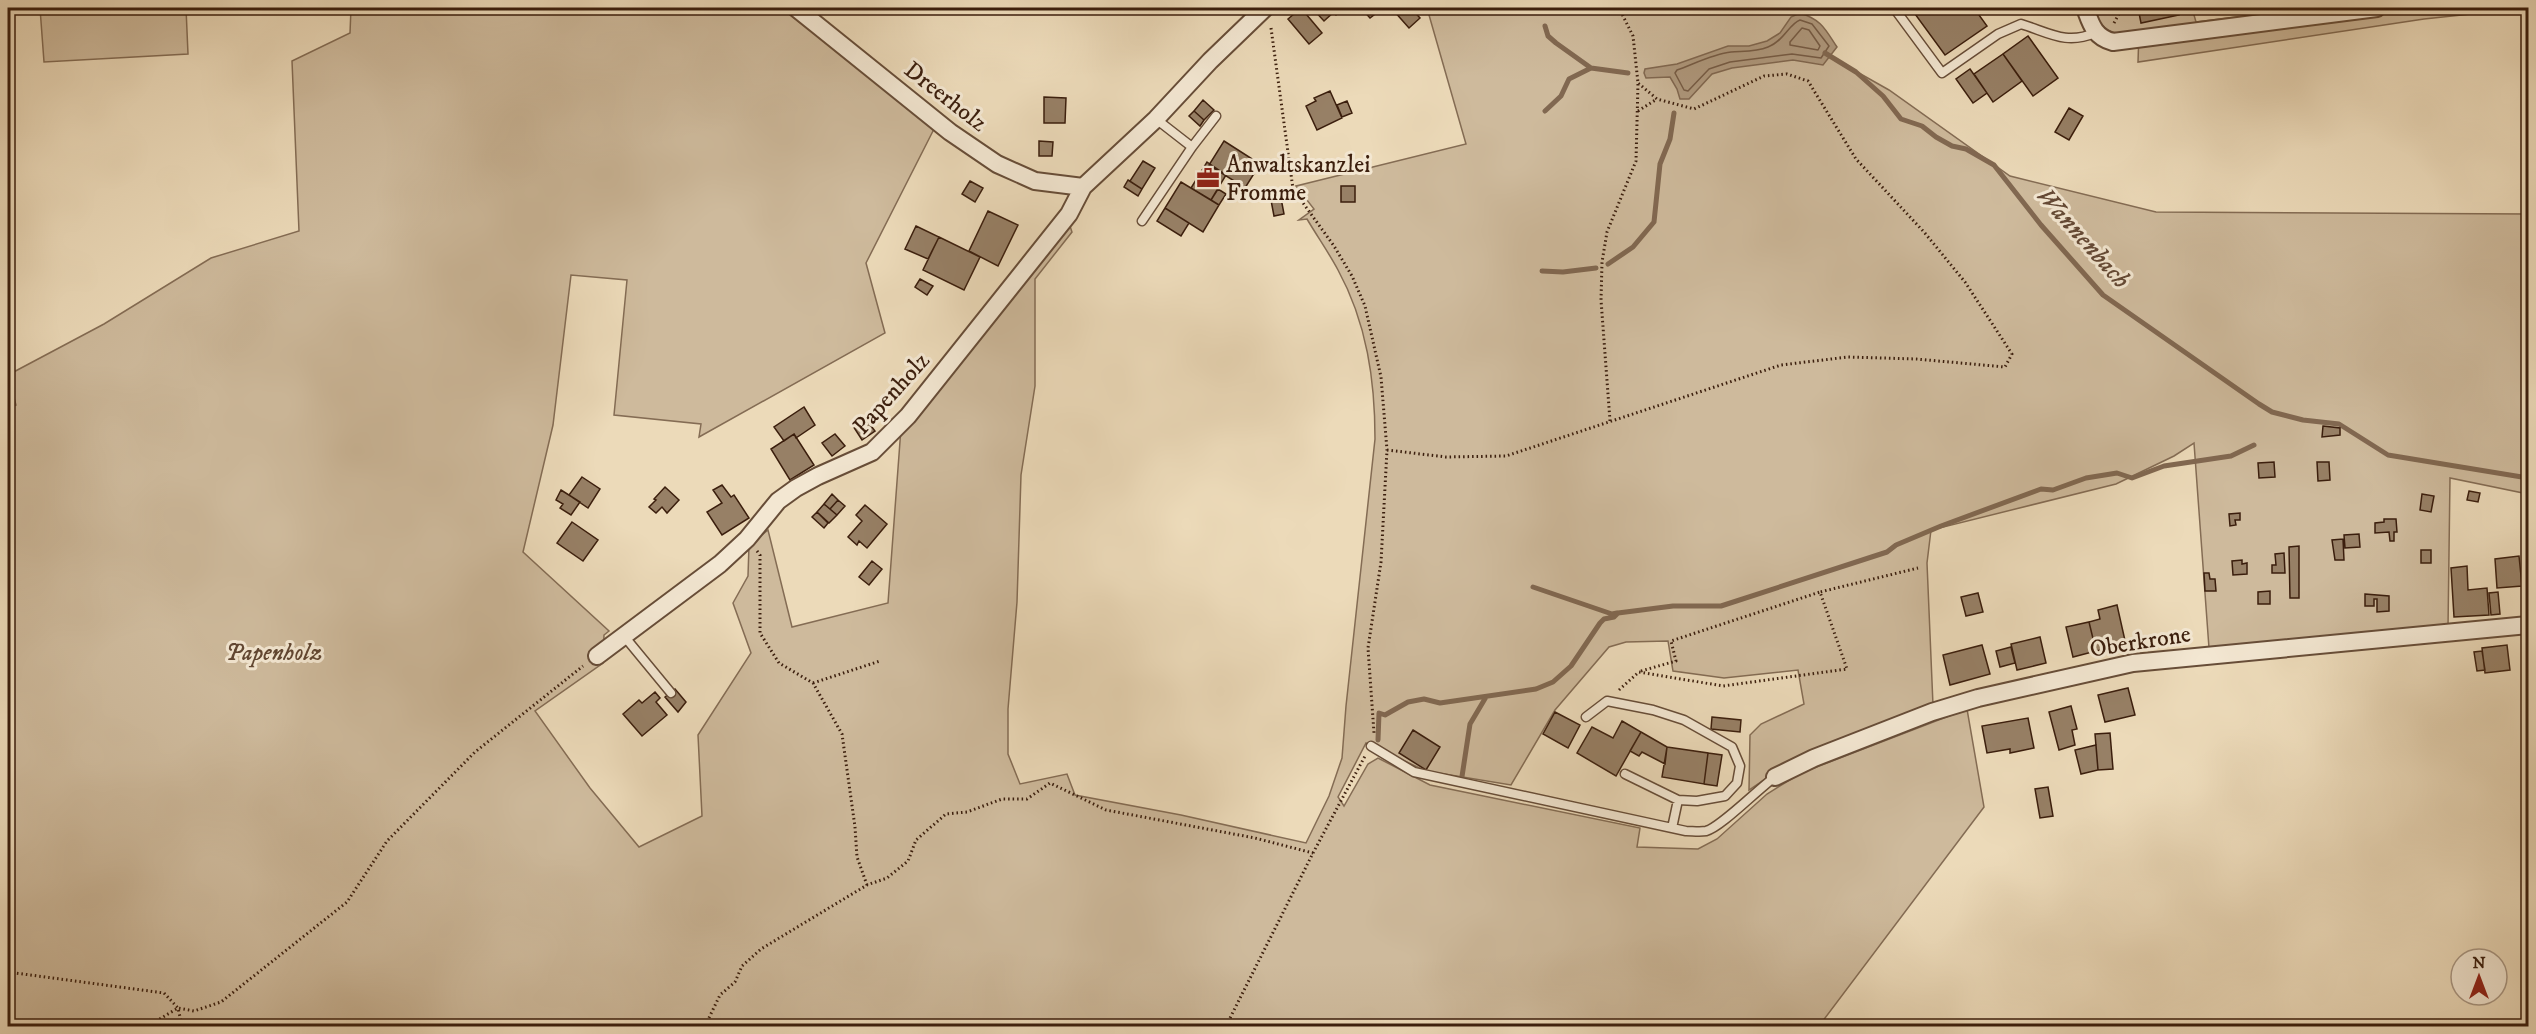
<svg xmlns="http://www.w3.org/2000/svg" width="2536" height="1034" font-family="'IM FELL DW Pica',serif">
  <rect width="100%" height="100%" fill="#ecdab9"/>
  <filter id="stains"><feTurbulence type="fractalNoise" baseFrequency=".00333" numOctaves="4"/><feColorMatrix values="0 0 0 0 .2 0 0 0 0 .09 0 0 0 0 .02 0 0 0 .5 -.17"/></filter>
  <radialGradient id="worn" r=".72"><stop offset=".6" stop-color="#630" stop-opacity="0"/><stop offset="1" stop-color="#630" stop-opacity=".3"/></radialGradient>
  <path fill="#ceba9c" stroke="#846c54" stroke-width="1.5" d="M40 8H186L188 54 44 62Z
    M351 8H781L935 127 866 263 885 333 699 437 701 424 614 415 627 280 571 275 553 425 523 552 609 631 604 635 603 663 535 711 590 788 639 847 702 816 698 735 751 653 733 603 748 576 749 545 768 530 792 627 888 603 901 428 1069 223 1072 232 1035 279V386L1021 475 1017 602 1008 709V754L1020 784 1067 774 1075 795 1181 815 1306 843 1329 796 1342 758 1346 706 1375 439C1375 381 1367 323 1338 270 1329 253 1317 236 1307 219L1299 220 1314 209 1296 186 1466 144 1427 8H1797L1811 46 1889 90 2010 176 2156 212 2528 214V494L2450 478 2448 628 2209 648 2194 443 2174 456 2116 484 1931 530 1927 563 1933 705 1777 771 1749 790 1750 735 1761 724 1804 704 1798 670 1724 678 1673 671 1668 641 1626 642 1609 647 1555 710 1511 785 1426 771 1366 743 1338 797 1344 806 1368 764 1378 758 1430 785 1640 828 1637 847 1698 849 1717 839 1767 794 1801 773 1967 709 1984 807 1819 1026H8V409L16 405 8 375 104 324 211 258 299 231 292 61 350 33Z
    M2091 8H2192L2196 22 2311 8H2528L2424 19 2138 62 2139 32C2109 35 2106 34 2091 8Z"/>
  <path fill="#b09a7f" stroke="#816851" stroke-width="1.5" d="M1800 13C1822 20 1825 29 1837 47L1823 65 1793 60 1732 68 1712 74 1689 99H1680L1677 89 1670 77 1646 78 1644 73 1645 69 1677 64 1728 46H1749L1767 41 1780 33 1791 17Z"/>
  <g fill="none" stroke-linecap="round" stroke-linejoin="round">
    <path stroke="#765c46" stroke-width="1.5" d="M1800 20 1812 24 1829 46 1821 58 1792 54 1730 62 1709 69 1688 91 1684 90 1675 73 1677 70C1694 64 1713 54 1731 52 1743 51 1756 52 1768 47 1784 41 1789 24 1800 20Z
      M1802 28 1809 30 1820 46 1818 50 1790 45V42Z"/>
    <path stroke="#816851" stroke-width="5" d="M1545 26 1548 36 1556 43 1591 68 1628 73
      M1825 53 1856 72 1883 96 1901 119 1922 126 1936 137 1952 146 1966 149 1994 165 2041 225 2103 295 2259 404 2272 412 2303 420 2339 424 2388 455 2528 478
      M1545 111 1561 96 1569 79 1591 68
      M1608 264 1633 247 1654 222 1660 164 1670 139 1674 113
      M1542 271 1563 272 1596 268
      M1533 587 1612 614 1617 613
      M1378 740 1379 713 1385 715 1408 702 1424 699 1440 703 1536 689 1553 682 1571 666 1600 623 1604 619 1614 617 1618 613 1673 606H1721L1887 552 1896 545 1941 526 2041 489 2053 490 2086 478 2117 473 2132 478 2164 466 2231 456 2254 445
      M1461 783 1470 724 1486 697"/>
  </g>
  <path fill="#978066" stroke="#3b1e0d" stroke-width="1.5" d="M1301 8 1322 33 1309 44 1288 19Z
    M1312 8H1345L1336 15 1334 12 1324 21Z
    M1361 8H1383L1370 18Z
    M1398 8H1411L1420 18 1409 28 1394 11Z
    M1924 8H1974L1987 26 1945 55 1915 14Z
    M2138 8H2177L2179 15 2141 23Z
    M2028 36 2058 78 2033 96 2003 54Z
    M2003 54 2022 81 1993 102 1974 74Z
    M1970 69 1987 93 1973 103 1956 79Z
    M1330 91 1342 118 1317 130 1306 106 1316 101 1314 98Z
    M1044 97 1066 98 1065 123H1044Z
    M1203 100 1214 110 1204 120 1194 111Z
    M1347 101 1352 113 1342 117 1337 105Z
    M2069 108 2083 116 2069 140 2055 132Z
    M1194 111 1204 120 1200 126 1189 116Z
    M1039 141 1053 142 1052 156H1039Z
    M1224 141 1260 164 1245 188 1209 165Z
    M1143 161 1155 168 1142 189 1130 181Z
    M1207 162 1226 175 1211 200 1191 188Z
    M1128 180 1142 189 1138 196 1124 187Z
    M970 181 983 188 975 202 962 194Z
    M1181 182 1219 205 1203 232 1165 208Z
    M1341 186H1355V202H1341Z
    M1218 189 1226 194 1219 205 1211 200Z
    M1280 193 1284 214 1274 216 1270 195Z
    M1165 208 1189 223 1181 236 1157 221Z
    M988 211 1018 225 998 266 969 251Z
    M916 226 939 237 928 259 905 249Z
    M939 237 980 257 964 290 923 270Z
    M920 279 933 286 927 295 915 287Z
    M804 407 815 425 796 438 794 434 784 441 774 427Z
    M865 418 875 431 862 440 853 426Z
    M2323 426 2340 428V435L2322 437Z
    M794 434 814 465 790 480 771 449Z
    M835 434 845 446 832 456 822 443Z
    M2274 462 2275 477 2259 478 2258 463Z
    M2317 462H2329L2330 480 2318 481Z
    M582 477 600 489 588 508 569 495Z
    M722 485 731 497 734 495 749 518 722 535 707 512 722 503 713 490Z
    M665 487 679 500 667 513 662 507 656 513 649 507 656 500 654 499Z
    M561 490 580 502 571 515 560 508 563 504 556 500Z
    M2469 491 2480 493 2478 502 2467 500Z
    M832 494 838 500 830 509 824 504Z
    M2422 494 2434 496 2431 512 2420 510Z
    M838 500 845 506 837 515 830 509Z
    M824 504 837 515 829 523 817 512Z
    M865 505 887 524 867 548 859 541 857 545 848 537 862 521 856 515Z
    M817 512 828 523 824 528 812 517Z
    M2240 513V520H2235L2236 525 2230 526 2229 514Z
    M2384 519H2396L2397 532H2394V541H2390L2389 532 2375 533V523L2384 522Z
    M572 522 598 540 583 561 557 543Z
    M2359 534 2360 547 2345 548 2344 535Z
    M2343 539 2344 560H2335L2332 540Z
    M2299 546V598H2290L2289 547Z
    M2421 550H2431V563H2421Z
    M2284 553 2285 573H2272V565H2276L2275 554Z
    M2519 556 2522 586 2497 588 2495 559Z
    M2242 560V564L2247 563V574L2233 575 2232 561Z
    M872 561 882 569 869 585 859 577Z
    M2467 566 2468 590 2487 588 2489 615 2454 617 2451 568Z
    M2204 573H2209L2210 579H2215L2216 591H2205Z
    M2270 591V604H2258V592Z
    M2498 592 2500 614 2491 615 2489 593Z
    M1978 593 1983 612 1966 616 1961 597Z
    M2365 594 2389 596V611L2377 612V599H2374V606H2365Z
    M2117 605 2126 645 2096 651 2089 622 2100 619 2098 610Z
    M2089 622 2096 651 2073 657 2066 627Z
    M2040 637 2046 663 2017 670 2011 644Z
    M1982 645 1990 674 1950 685 1943 655Z
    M2507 645 2510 670 2485 673 2482 648Z
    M2011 647 2015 663 2000 667 1996 651Z
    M2482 651 2485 670 2477 671 2474 652Z
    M2128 688 2135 715 2105 722 2098 695Z
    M675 689 686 702 678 712 665 697Z
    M655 692 660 698 656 702 667 715 642 736 623 714 639 700 642 703Z
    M2071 706 2077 729 2072 730 2075 745 2059 750 2049 712Z
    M1555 712 1580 725 1568 748 1543 734Z
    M1712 717 1741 720 1740 732 1711 729Z
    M2028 718 2034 748 2010 753V749L1987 753 1982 726Z
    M1622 721 1641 732 1616 776 1577 753 1592 727 1613 738Z
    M1413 730 1440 747 1426 770 1399 753Z
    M1641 732 1667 747 1665 764 1642 752 1639 756 1630 751Z
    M2110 733 2113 769 2098 770 2095 734Z
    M2096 745 2098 770 2081 774 2075 750Z
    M1667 747 1708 753 1704 784 1662 777Z
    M1708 753 1722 755 1717 786 1704 784Z
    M2048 787 2053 816 2040 818 2035 789Z"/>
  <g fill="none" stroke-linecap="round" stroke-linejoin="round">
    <g stroke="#674d38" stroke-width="11">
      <path id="service" d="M1894 8 1942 73 1998 34 2021 24C2050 33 2066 45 2095 33
        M1156 119 1192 147
        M1142 221 1192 147 1216 116
        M624 636 671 693
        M1586 717 1607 701 1653 710 1684 720 1732 747 1740 766 1737 783 1725 796 1697 801 1678 800 1625 774
        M1371 746 1414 772 1686 831C1692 831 1700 832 1706 831 1720 828 1758 789 1775 777
        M1672 828 1678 800"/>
    </g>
    <g stroke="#674d38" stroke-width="20">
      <path id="minor" d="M796 8 950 132 997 164 1035 181 1083 187
        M2085 8C2091 24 2094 37 2113 42L2377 8
        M597 656 720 564 747 539 778 501 796 488 818 476 872 452 908 416 1069 214 1083 187 1156 119 1210 61 1265 8
        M1775 777 1814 758 1932 712 1978 698 2133 663 2528 625"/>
    </g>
    <path stroke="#3b1e0d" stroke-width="3" stroke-dasharray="1.5 3" stroke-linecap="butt" d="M2114 23 2122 8
      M1271 28 1293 189 1334 246 1352 276 1365 306 1381 377 1387 450 1381 562 1368 648 1374 733
      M1638 111 1657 99
      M1610 421 1601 300 1602 262 1607 232 1636 161 1638 83 1633 36 1619 8
      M1387 450 1446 457 1506 456 1781 365 1848 357 1916 359 2005 367 2012 354 1965 282 1924 232 1856 159 1808 81 1787 74 1764 76 1694 109 1657 99 1638 83
      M757 551 760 555V633L779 663 813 683 842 734 855 827 857 857 867 885
      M1641 671 1676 661 1671 641 1820 592
      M813 683 880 661
      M1619 690 1639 672 1723 686 1847 669 1820 592 1918 568
      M8 972 164 993 178 1008 182 1026
      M148 1026 178 1008 194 1011 221 1002 347 902 387 841 475 752 583 666
      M705 1026 720 995 735 982 742 966 761 949 867 885 887 878 908 861 916 840 946 814 967 812 1002 799H1027L1050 783 1106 810 1255 838 1313 853
      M1226 1026 1313 853 1365 756"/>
    <use href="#service" stroke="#f3e7d2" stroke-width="8"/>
    <use href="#minor" stroke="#f3e7d2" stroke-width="16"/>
  </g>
  <defs>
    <g id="office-bare" transform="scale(1.8)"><path d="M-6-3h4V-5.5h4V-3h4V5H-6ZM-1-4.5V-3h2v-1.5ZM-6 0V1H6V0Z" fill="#8f2418" stroke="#f3e7d2" stroke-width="2.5" paint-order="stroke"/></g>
  </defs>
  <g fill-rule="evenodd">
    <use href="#office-bare" x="1208" y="178"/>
  </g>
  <g text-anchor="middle" stroke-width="6" stroke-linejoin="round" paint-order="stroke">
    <g font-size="24" fill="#3b1e0d" stroke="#f3e7d2">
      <text transform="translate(946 96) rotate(38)" y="8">Dreerholz</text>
      <text transform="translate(891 393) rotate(-48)" y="8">Papenholz</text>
      <text transform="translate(2140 641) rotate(-9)" y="8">Oberkrone</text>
    </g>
    <g font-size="24" fill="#3b1e0d" stroke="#f3e7d2" text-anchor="start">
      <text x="1226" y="172">Anwaltskanzlei<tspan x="1226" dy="28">Fromme</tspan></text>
    </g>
    <g font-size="24" font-style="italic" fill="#604531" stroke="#f3e7d2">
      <text x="274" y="660">Papenholz</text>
    </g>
    <g font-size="26" font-style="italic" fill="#644935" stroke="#f3e7d2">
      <text transform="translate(2084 237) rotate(48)" y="9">Wannenbach</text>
    </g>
  </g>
  <rect width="2536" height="1034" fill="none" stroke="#ecdab9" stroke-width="30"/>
  <rect x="9" y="9" width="2518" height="1016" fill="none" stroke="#3b1e0d" stroke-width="3"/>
  <rect x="15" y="15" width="2506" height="1004" fill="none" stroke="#3b1e0d" stroke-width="1.5"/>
  <g transform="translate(2479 977)"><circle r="28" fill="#f3e7d2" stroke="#a99783" stroke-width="1.5"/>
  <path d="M0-4.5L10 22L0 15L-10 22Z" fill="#8f2418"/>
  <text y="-9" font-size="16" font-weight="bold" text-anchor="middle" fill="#3b1e0d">N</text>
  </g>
  <rect width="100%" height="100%" filter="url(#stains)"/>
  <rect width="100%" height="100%" fill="url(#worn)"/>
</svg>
